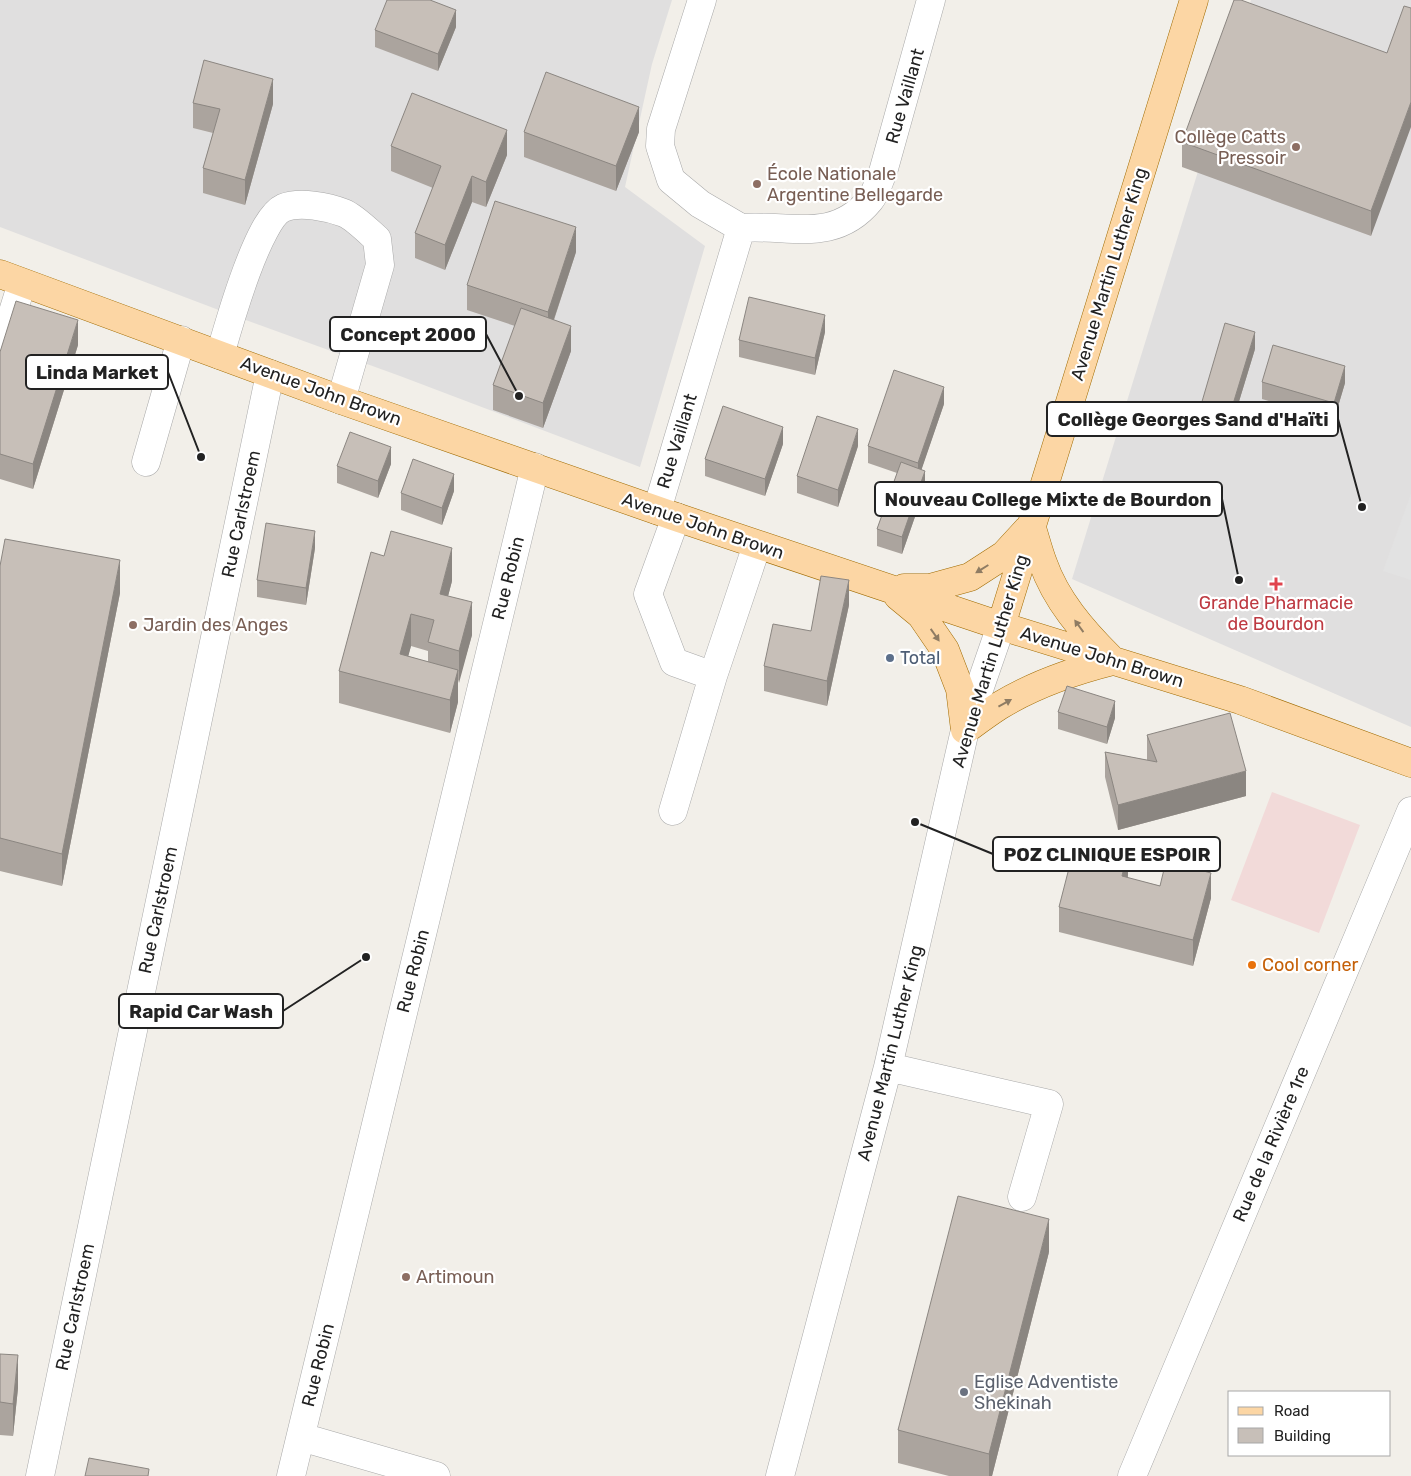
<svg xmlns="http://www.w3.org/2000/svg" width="1411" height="1476" font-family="Rubik,sans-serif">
  <rect width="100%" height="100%" fill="#f2efe9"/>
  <path fill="#e0dfdf" d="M0 0H672L652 64 625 187 705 246 640 467 400 376 224 312 0 227Z
    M1251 0H1411V727L1072 579Z"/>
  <path fill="#f2dad9" d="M1272 792 1360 825 1319 933 1231 900Z"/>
  <path fill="#e2e2e2" d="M1411 494V580L1383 571Z"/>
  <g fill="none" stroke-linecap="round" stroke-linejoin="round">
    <g stroke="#a9a9a9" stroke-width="29">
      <path id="minor" d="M741 228C789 224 834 244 870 200 876 193 879 181 883 172L931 0
        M0 354 22 283
        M220 355C228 327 258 219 283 208 300 201 328 207 344 213 354 217 368 231 377 239L380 265 341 400
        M146 462 181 340
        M657 510 741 228 700 204 671 180 660 146 661 129 702 0
        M676 517 648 594 674 662 713 676
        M673 811 713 676 757 545
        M888 1067 1049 1104 1022 1197
        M301 1437 436 1476
        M40 1476 270 374
        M291 1476 535 467
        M780 1476 888 1067 965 730 1001 626
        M1132 1476 1411 811"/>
    </g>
    <g stroke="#a06b00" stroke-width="29">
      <path id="major" d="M0 274 341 400 676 517 1001 626 1240 700 1411 763
        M1031 525C1035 537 1038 550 1043 563 1056 600 1082 630 1110 658
        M904 588H930L970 577 1004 555 1027 530
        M898 596 921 615 945 650 960 689 965 730C976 722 988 713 999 706 1035 684 1073 671 1113 661
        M1001 626 1194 0"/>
    </g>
    <use href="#minor" stroke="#fff" stroke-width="28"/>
    <use href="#major" stroke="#fcd6a4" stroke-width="28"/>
  </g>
  <path fill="#aba49e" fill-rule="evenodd" d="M456 27 438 71 375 47V30Z
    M1387 53 1371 236 1182 167V142Z
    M193 103 273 104 245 205 203 193V168L213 133 193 128Z
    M524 132H639L616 191 524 157Z
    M391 146 507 155 486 207 472 202 445 270 415 258V233L433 188 391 171Z
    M576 252 554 320 571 351 543 428 493 410V385L515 326 467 310V285Z
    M825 332 815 375 739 357V340Z
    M78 345 33 489 0 479V352Z
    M1255 349 1230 431 1201 422V405Z
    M1262 382 1345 383 1334 420 1262 399Z
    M944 404 921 470 925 488 902 554 877 546V529L897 473 868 463V446Z
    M783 444 765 496 705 476V459Z
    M858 446 838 507 797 493V476Z
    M391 464 378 498 337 483V466Z
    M454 491 442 525 401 510V493Z
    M315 548 306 605 257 597V580Z
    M0 566 120 593 62 886 0 871Z
    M452 581 448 596 472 635 458 683V702L450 733 339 703V671ZM411 646 428 651V662L408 656Z
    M849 605 827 706 764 691V666L811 631Z
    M1058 712 1115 718 1107 744 1058 729Z
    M1147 735 1246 796 1118 830 1105 777V752L1147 760Z
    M1128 875V878L1211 898 1193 966 1059 932V907Z
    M1049 1252 992 1476H949L898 1463V1430Z
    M0 1354 18 1388 13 1436 0 1435Z"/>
  <path fill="#8b8681" d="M456 10V27L438 71V54Z
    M273 79V104L245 205V180Z
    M1411 102V127L1371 236V211Z
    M639 107V132L616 191V166Z
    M507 130V155L486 207V182Z
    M472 176V202L445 270V245Z
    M576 227V252L548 337V312Z
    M825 315V332L815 375V358Z
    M78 320V345L33 489V464Z
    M571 326V351L543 428V403Z
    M1255 332V349L1230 431V414Z
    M1345 366V383L1334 420V403Z
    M944 387V404L918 480V463Z
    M783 427V444L765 496V479Z
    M858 429V446L838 507V490Z
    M391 447V464L378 498V481Z
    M925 471V488L902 554V537Z
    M454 474V491L442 525V508Z
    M315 531V548L306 605V588Z
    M452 548V581L440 627V594Z
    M120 560V593L62 886V854Z
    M849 580V605L827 706V681Z
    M472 602V635L459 683V651Z
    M411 614V646L400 687V654Z
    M458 670V702L450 733V700Z
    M1115 701V718L1107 744V727Z
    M1246 771V796L1118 830V805Z
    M1128 850V875L1122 901V876Z
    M1211 873V898L1193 966V940Z
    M1049 1219V1252L992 1476H989V1454Z
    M18 1355V1388L13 1436V1404Z"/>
  <path fill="#c7bfb8" stroke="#8b8681" d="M387 0H430L456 10 438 54 375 30Z
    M1234 0H1241L1387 53 1404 6 1411 8V102L1371 211 1182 142Z
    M204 60 273 79 245 180 203 168 220 109 193 103Z
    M546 72 639 107 616 166 524 132Z
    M412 93 507 130 486 182 472 176 445 245 415 233 441 166 391 146Z
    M495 201 576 227 548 312 467 285Z
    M749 297 825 315 815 358 739 340Z
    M16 301 78 320 33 464 0 454V352Z
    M521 308 571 326 543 403 493 385Z
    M1225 323 1255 332 1230 414 1201 405Z
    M1273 345 1345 366 1334 403 1262 382Z
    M894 370 944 387 918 463 868 446Z
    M723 406 783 427 765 479 705 459Z
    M817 416 858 429 838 490 797 476Z
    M350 432 391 447 378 481 337 466Z
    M413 459 454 474 442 508 401 493Z
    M901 462 925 471 902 537 877 529Z
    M266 523 315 531 306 588 257 580Z
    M391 531 452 548 440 594 472 602 459 651 428 642 434 620 411 614 400 654 458 670 450 700 339 671 371 552 384 556Z
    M5 539 120 560 62 854 0 838V566Z
    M821 576 849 580 827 681 764 666 773 624 811 631Z
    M1067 686 1115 701 1107 727 1058 712Z
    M1230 713 1246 771 1118 805 1105 752 1157 762 1147 735Z
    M1077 837 1080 839 1128 850 1122 876 1160 886 1166 861 1211 873 1193 940 1059 907Z
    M958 1196 1049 1219 989 1454 898 1430Z
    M0 1354 18 1355 13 1404 0 1402Z
    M89 1458 149 1469 148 1476H85Z"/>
  <defs><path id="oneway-solid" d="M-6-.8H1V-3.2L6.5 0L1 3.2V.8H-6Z" transform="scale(1.25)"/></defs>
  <g fill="#8f7c63">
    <use href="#oneway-solid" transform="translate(982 569) rotate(148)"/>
    <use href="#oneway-solid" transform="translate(1079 626) rotate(-126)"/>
    <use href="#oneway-solid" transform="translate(935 635) rotate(55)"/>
    <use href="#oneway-solid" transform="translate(1005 703) rotate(-29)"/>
  </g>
  <g fill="#8d6e63" stroke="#fff" stroke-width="2">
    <circle cx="1296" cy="147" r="5"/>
    <circle cx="757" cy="184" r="5"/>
    <circle cx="133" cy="625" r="5"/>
    <circle cx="406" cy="1277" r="5"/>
  </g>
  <path fill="#e0444e" stroke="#fff" stroke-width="2" d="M1273.5 576.5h5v5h5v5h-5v5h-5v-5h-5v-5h5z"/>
  <circle fill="#5c6f8a" stroke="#fff" stroke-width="2" cx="890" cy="658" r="5"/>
  <circle fill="#e8710a" stroke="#fff" stroke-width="2" cx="1252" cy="965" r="5"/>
  <circle fill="#6b7280" stroke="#fff" stroke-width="2" cx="964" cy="1392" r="5"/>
  <g text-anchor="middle" stroke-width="4.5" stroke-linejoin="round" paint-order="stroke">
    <g font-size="18" fill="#222" stroke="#fff">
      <text transform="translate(905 96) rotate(-74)" y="6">Rue Vaillant</text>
      <text transform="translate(1109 274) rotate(-73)" y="6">Avenue Martin Luther King</text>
      <text transform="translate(321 391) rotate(20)" y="6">Avenue John Brown</text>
      <text transform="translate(677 441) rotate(-73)" y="6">Rue Vaillant</text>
      <text transform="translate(241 514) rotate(-78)" y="6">Rue Carlstroem</text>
      <text transform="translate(703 526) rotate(19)" y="6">Avenue John Brown</text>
      <text transform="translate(508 578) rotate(-76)" y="6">Rue Robin</text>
      <text transform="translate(1102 657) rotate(17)" y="6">Avenue John Brown</text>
      <text transform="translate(990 661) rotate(-73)" y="6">Avenue Martin Luther King</text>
      <text transform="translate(158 910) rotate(-78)" y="6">Rue Carlstroem</text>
      <text transform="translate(413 971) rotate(-76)" y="6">Rue Robin</text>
      <text transform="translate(890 1053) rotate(-76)" y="6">Avenue Martin Luther King</text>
      <text transform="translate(1271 1144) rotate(-67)" y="6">Rue de la Rivière 1re</text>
      <text transform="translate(75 1307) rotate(-78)" y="6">Rue Carlstroem</text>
      <text transform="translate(318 1365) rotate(-76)" y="6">Rue Robin</text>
    </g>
    <g font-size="18" fill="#785e54" stroke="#fff" text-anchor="start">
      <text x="1286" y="143" text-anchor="end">Collège Catts<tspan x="1286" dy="21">Pressoir</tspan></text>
      <text x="767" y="180">École Nationale<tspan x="767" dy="21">Argentine Bellegarde</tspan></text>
      <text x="143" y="631">Jardin des Anges</text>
      <text x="416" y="1283">Artimoun</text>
    </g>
    <g font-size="18" fill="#be3a42" stroke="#fff">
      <text x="1276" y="609">Grande Pharmacie<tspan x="1276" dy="21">de Bourdon</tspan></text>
    </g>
    <g font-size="18" fill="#4e5e75" stroke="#fff" text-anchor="start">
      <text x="900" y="664">Total</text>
    </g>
    <g font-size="18" fill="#c56008" stroke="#fff" text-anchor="start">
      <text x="1262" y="971">Cool corner</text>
    </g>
    <g font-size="18" fill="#5b616d" stroke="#fff" text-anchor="start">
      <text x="974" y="1388">Eglise Adventiste<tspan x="974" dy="21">Shekinah</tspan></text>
    </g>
  </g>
  <path fill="none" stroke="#222" stroke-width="2" d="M519 396L486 334M201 457L168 372M1362 507L1338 419M1239 580L1222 499M915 822L993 854M366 957L283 1011"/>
  <g fill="#222" stroke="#fff" stroke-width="2">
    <circle cx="519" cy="396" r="5"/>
    <circle cx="201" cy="457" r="5"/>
    <circle cx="1362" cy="507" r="5"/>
    <circle cx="1239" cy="580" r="5"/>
    <circle cx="915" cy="822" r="5"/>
    <circle cx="366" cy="957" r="5"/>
  </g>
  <g fill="#fff" stroke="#222" stroke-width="2">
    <rect x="330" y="317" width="156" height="34" rx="5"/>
    <rect x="26" y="355" width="142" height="34" rx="5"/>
    <rect x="1047" y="402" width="291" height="34" rx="5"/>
    <rect x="875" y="482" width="347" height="34" rx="5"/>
    <rect x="993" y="837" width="227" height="34" rx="5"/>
    <rect x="119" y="994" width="164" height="34" rx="5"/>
  </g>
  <g font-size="19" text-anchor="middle" font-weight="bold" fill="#222">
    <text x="408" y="341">Concept 2000</text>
    <text x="97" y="379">Linda Market</text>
    <text x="1193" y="426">Collège Georges Sand d'Haïti</text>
    <text x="1048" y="506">Nouveau College Mixte de Bourdon</text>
    <text x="1107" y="861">POZ CLINIQUE ESPOIR</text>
    <text x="201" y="1018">Rapid Car Wash</text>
  </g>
  <rect x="1228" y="1391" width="162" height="65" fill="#ffffff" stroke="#a7a7a7"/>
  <rect x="1238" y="1407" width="25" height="8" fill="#fcd6a4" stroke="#a7a7a7"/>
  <text x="1274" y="1416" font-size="15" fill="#222222">Road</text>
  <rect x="1238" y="1428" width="25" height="15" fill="#c7bfb8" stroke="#a7a7a7"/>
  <text x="1274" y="1441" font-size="15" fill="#222222">Building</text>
</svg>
